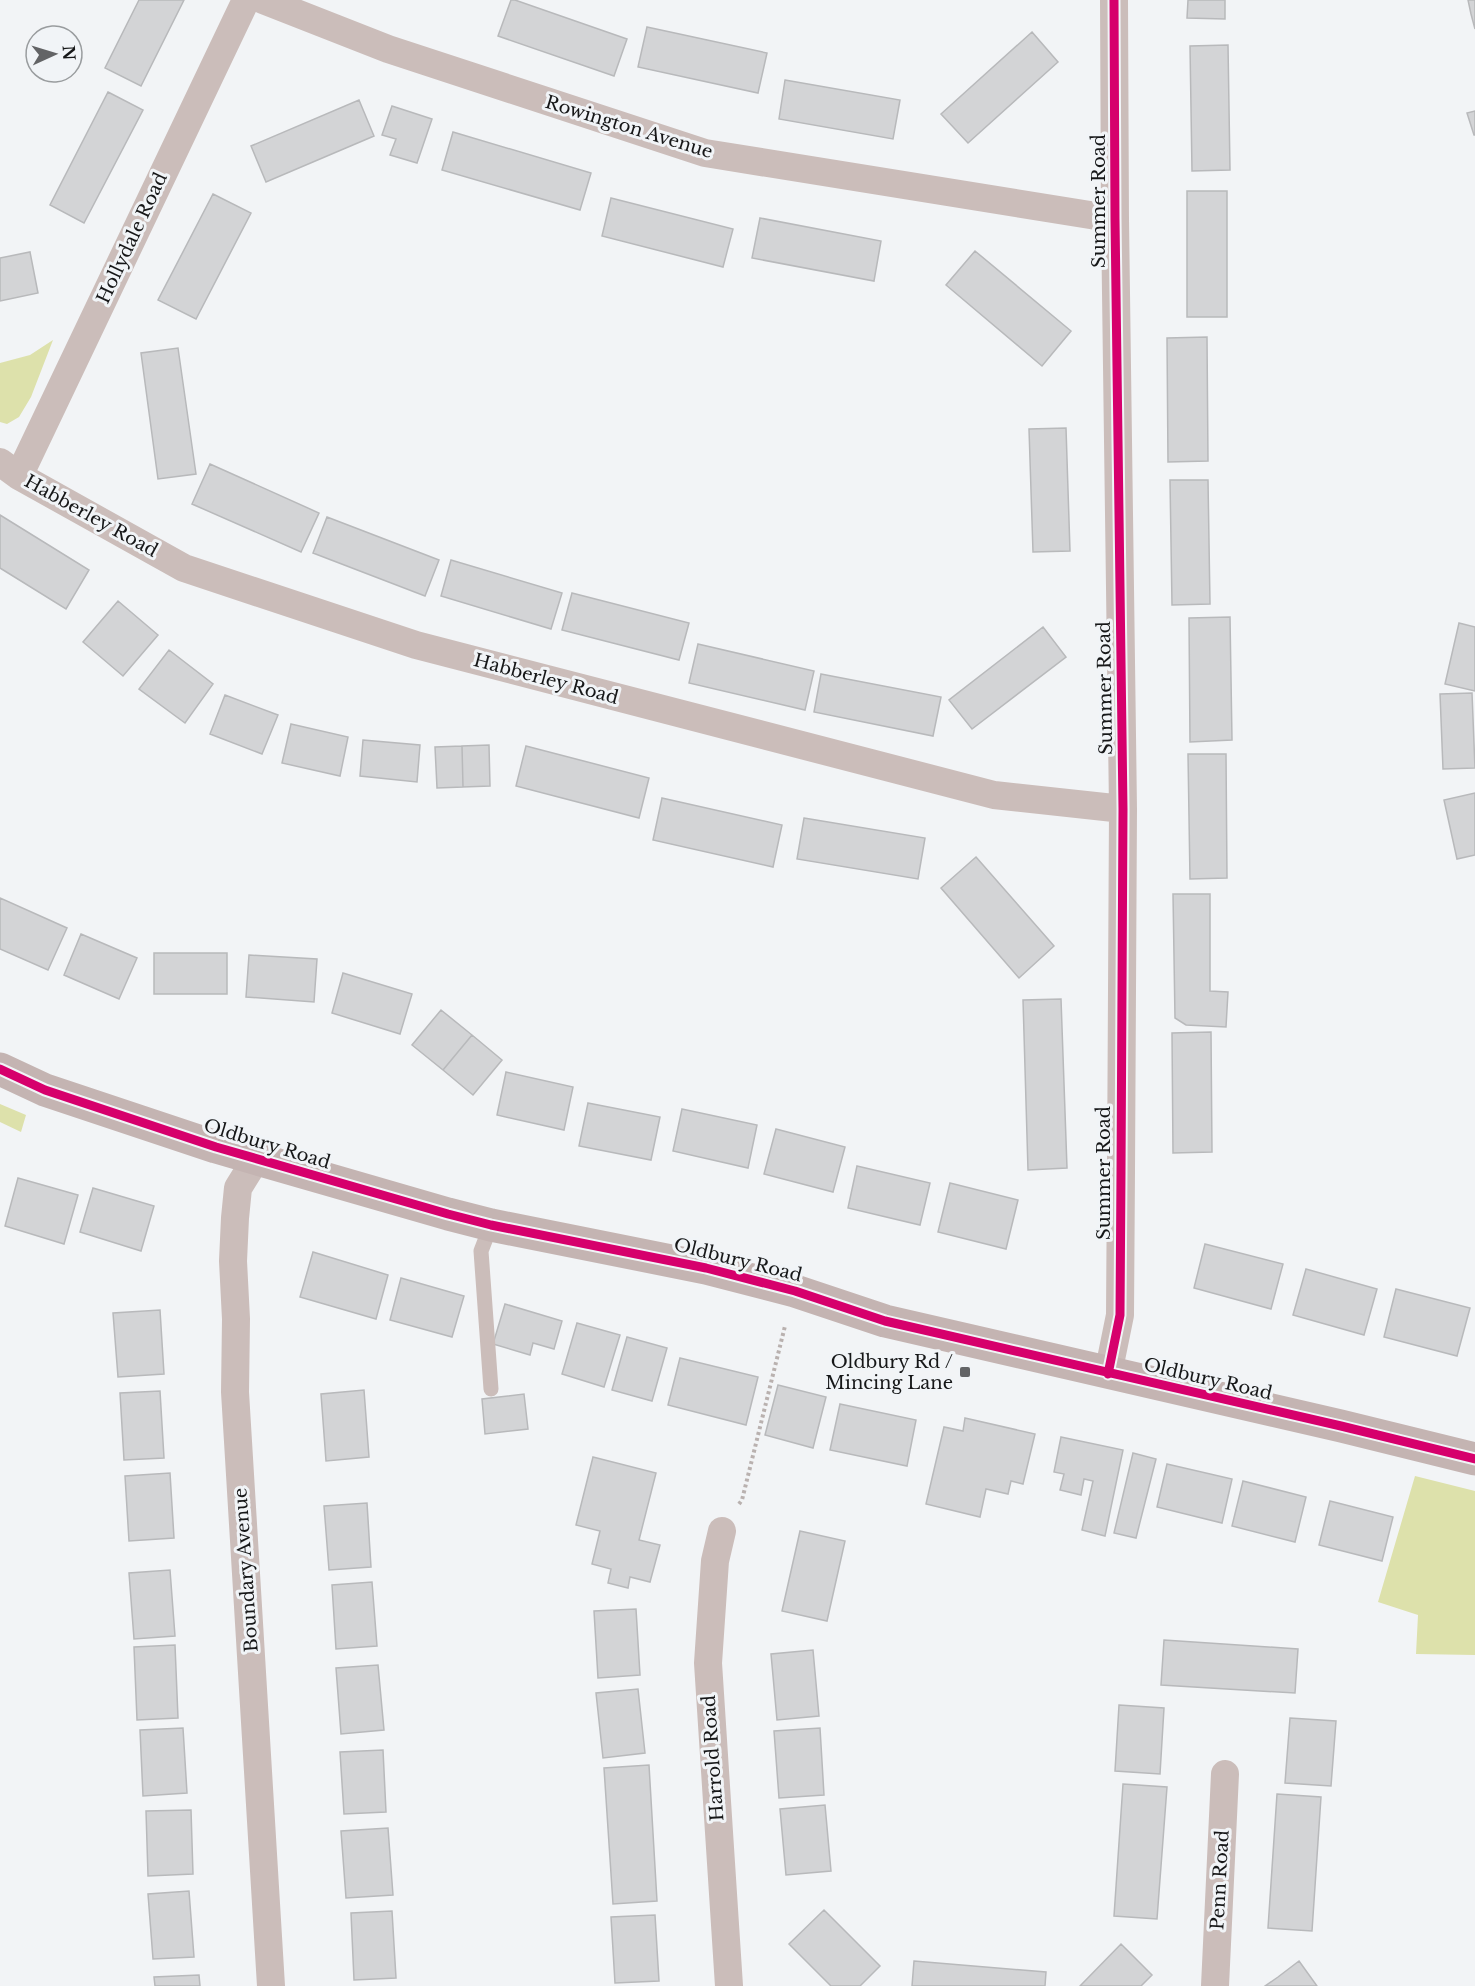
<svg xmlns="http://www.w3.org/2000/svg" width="1475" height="1986" font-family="'Libre Baskerville',serif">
  <rect width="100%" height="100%" fill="#f2f4f6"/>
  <path fill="#dde1ab" d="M53 340 31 397 19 417 7 424 0 422V363L30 355Z
    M0 1104 26 1115 21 1132 0 1122Z
    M1415 1476 1475 1491V1655L1416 1654 1418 1615 1378 1602Z"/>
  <path fill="#d3d4d6" stroke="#b8b9bb" stroke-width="1.5" d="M139 0H184L141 86 105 68Z
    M511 0H515L627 39 614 76 498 36Z
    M1188 0H1225V19L1187 18Z
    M1468 0H1475V29L1471 14Z
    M647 27 767 53 758 93 638 67Z
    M1032 32 1058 62 968 143 941 114Z
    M1228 45 1230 170 1192 171 1190 46Z
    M785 80 900 100 893 139 779 119Z
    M108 92 143 110 84 223 50 205Z
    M359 100 374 136 266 182 251 146Z
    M392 106 432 119 417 163 390 155 396 139 382 135Z
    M1475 111V135H1474L1467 113Z
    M453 132 591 173 580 210 442 170Z
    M1187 191H1227V317H1187Z
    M213 194 251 213 196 319 158 300Z
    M611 198 733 229 723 267 602 236Z
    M760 218 881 241 874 281 752 258Z
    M975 251 1071 331 1042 366 946 285Z
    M30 252 38 293 0 301V258Z
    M1207 337 1208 461 1168 462 1167 338Z
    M178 348 196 474 158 479 141 353Z
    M1066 428 1070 551 1033 552 1029 429Z
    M210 464 319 513 301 552 192 504Z
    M1170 480H1208L1210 604 1172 605Z
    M0 515 89 570 66 609 0 568Z
    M327 517 439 560 425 596 313 553Z
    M451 560 562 593 551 629 441 596Z
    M572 593 689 623 679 660 562 630Z
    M118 601 158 635 123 676 83 642Z
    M1230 617 1232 740 1190 742 1189 618Z
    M1459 623 1475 627V691L1445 684Z
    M1043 627 1066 657 972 729 949 700Z
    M698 644 814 671 805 710 689 683Z
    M169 650 213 684 185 723 139 689Z
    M821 674 941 697 933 736 814 712Z
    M1472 693 1475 768 1443 769 1440 694Z
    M225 695 278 715 262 754 210 734Z
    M291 724 348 737 340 776 282 763Z
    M363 740 420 745 417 782 360 776Z
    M489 745 490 786 463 787 462 746Z
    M462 746 463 787 437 788 435 747Z
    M526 746 649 778 639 818 516 786Z
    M1188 754H1226L1227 878 1190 879Z
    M1475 793V855L1457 859 1444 800Z
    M662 798 782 825 773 867 653 840Z
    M804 818 925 838 918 879 797 859Z
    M976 857 1054 946 1019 978 941 888Z
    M1173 894H1210V991L1228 992 1226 1027 1186 1025 1175 1018Z
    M0 898 67 928 48 970 0 949Z
    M81 934 137 958 119 999 64 975Z
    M154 953H227V994H154Z
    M249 955 317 959 314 1002 246 997Z
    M343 973 412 994 400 1034 332 1013Z
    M1061 999 1067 1168 1028 1170 1023 1000Z
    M441 1010 472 1035 443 1070 412 1045Z
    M1211 1032 1212 1152 1173 1153 1172 1033Z
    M472 1035 502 1060 473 1095 443 1070Z
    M506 1072 573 1087 564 1130 497 1115Z
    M588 1103 660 1117 651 1160 579 1146Z
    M682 1109 757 1125 748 1168 673 1151Z
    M776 1129 845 1147 833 1192 764 1174Z
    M857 1166 930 1183 920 1225 848 1208Z
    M18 1178 78 1195 64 1244 5 1226Z
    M950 1183 1018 1200 1006 1249 938 1232Z
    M93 1188 154 1206 141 1251 80 1232Z
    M1205 1244 1283 1264 1271 1309 1194 1288Z
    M313 1252 388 1275 376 1319 300 1297Z
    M1306 1269 1377 1289 1364 1335 1293 1315Z
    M401 1278 464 1296 452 1337 390 1320Z
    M1396 1289 1470 1308 1457 1356 1384 1337Z
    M505 1304 562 1321 554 1349 533 1343 530 1355 493 1344Z
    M160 1310 164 1374 118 1377 113 1313Z
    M577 1323 620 1335 604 1387 562 1374Z
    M627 1337 667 1348 652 1401 612 1390Z
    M680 1358 758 1377 746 1425 668 1405Z
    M778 1385 826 1397 813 1448 765 1435Z
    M364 1390 369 1457 326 1461 321 1394Z
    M160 1391 164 1458 124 1460 120 1393Z
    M524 1394 528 1429 485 1434 482 1399Z
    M840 1404 916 1420 907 1466 830 1450Z
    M965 1418 1035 1434 1023 1484 1011 1481 1008 1494 986 1489 980 1517 926 1504 944 1427 963 1431Z
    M1061 1437 1123 1450 1105 1536 1082 1530 1093 1481 1084 1479 1081 1495 1060 1490 1064 1474 1054 1472Z
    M1133 1453 1156 1459 1136 1538 1114 1533Z
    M593 1457 656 1473 639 1540 660 1545 650 1582 630 1577 628 1588 608 1583 611 1569 592 1564 600 1531 576 1525Z
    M1167 1464 1232 1479 1222 1523 1157 1507Z
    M170 1473 174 1538 129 1541 125 1476Z
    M1243 1481 1306 1497 1295 1542 1232 1526Z
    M1330 1501 1393 1517 1382 1561 1319 1545Z
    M367 1503 371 1567 329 1570 324 1506Z
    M800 1531 845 1541 827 1621 782 1611Z
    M170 1570 175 1636 134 1639 129 1573Z
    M372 1582 377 1646 336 1649 332 1585Z
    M636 1609 640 1675 598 1678 594 1611Z
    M1164 1640 1298 1649 1295 1693 1161 1685Z
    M175 1645 178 1718 137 1720 134 1647Z
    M813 1650 819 1716 777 1720 771 1654Z
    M378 1665 384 1730 341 1734 336 1668Z
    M638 1689 645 1753 603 1758 596 1693Z
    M1119 1705 1164 1708 1160 1774 1115 1771Z
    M1290 1718 1336 1721 1331 1786 1285 1783Z
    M183 1728 187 1793 143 1796 140 1730Z
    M820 1728 824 1795 779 1798 774 1731Z
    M383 1750 386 1812 344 1814 340 1752Z
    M649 1765 657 1901 613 1904 604 1768Z
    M1123 1784 1167 1787 1157 1919 1114 1916Z
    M1277 1794 1321 1797 1312 1931 1268 1928Z
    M825 1805 831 1871 786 1875 780 1809Z
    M191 1810 193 1874 148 1876 146 1811Z
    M388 1828 393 1895 346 1898 341 1831Z
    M189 1891 194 1957 153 1959 148 1894Z
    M824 1910 880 1966 860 1986H831L789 1944Z
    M392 1911 396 1978 354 1980 351 1913Z
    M655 1915 659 1981 615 1983 611 1917Z
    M1121 1944 1152 1975 1141 1986H1080Z
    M914 1961 1046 1972 1045 1986H912Z
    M1299 1961 1317 1986H1265L1278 1977Z
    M199 1975 200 1986H155L154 1977Z"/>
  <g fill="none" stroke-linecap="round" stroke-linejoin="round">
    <path stroke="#b9b1af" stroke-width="4" stroke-dasharray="3 3" stroke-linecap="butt" d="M739 1504 742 1500 785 1326"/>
    <path stroke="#cbbdba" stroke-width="15" d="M491 1389 481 1251 491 1225"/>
    <path stroke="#cbbdba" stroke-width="28" d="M263 0 388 49 705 153 1115 219
      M0 462 19 476 184 568 416 645 994 795 1123 809
      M19 476 246 0
      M256 1159 238 1188 235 1218 233 1261 236 1319 235 1392 271 1986
      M1108 1374 1120 1315 1121 1172 1123 809 1115 219 1114 0
      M722 1531 715 1561 708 1663 729 1986
      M1215 1986 1225 1774"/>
    <path stroke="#c4b4b2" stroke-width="33" d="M0 1069 45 1090 216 1147 448 1214 491 1225 706 1268 795 1291 885 1321 1341 1426 1475 1459"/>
    <g stroke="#f1f4f7" stroke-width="13">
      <path id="cycleway" d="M0 1069 45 1090 216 1147 448 1214 491 1225 706 1268 795 1291 885 1321 1341 1426 1475 1459
        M1108 1374 1120 1315 1121 1172 1123 809 1115 219 1114 0"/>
    </g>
    <use href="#cycleway" stroke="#d6006c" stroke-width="9"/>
  </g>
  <rect fill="#636466" stroke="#f1f4f7" stroke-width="2" x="959" y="1366" width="12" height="12" rx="3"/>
  <g text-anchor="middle" stroke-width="6" stroke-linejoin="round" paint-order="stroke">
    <g font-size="18" fill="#161718" stroke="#f1f4f7">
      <text transform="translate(629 127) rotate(17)" y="6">Rowington Avenue</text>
      <text transform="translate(1099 201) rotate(-90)" y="6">Summer Road</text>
      <text transform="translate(132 238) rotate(-65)" y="6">Hollydale Road</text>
      <text transform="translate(91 516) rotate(29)" y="6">Habberley Road</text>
      <text transform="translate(546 679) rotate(15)" y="6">Habberley Road</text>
      <text transform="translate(1105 688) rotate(-91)" y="6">Summer Road</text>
      <text transform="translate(267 1144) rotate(17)" y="6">Oldbury Road</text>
      <text transform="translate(1104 1173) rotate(-90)" y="6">Summer Road</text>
      <text transform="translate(738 1260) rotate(14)" y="6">Oldbury Road</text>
      <text transform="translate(1208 1379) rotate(13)" y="6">Oldbury Road</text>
      <text transform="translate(246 1570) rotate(-94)" y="6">Boundary Avenue</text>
      <text transform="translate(713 1758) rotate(-94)" y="6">Harrold Road</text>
      <text transform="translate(1220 1880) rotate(-87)" y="6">Penn Road</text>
    </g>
    <g font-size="18" fill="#161718" stroke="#f1f4f7" text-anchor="end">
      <text x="953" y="1368">Oldbury Rd /<tspan x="953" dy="21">Mincing Lane</tspan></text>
    </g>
  </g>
  <g transform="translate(54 54) rotate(86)"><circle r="28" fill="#f1f4f7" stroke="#999c9e" stroke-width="1.5"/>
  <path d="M0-4.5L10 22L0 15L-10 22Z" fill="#636466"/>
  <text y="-9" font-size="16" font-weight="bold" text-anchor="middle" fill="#161718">N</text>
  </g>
</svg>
